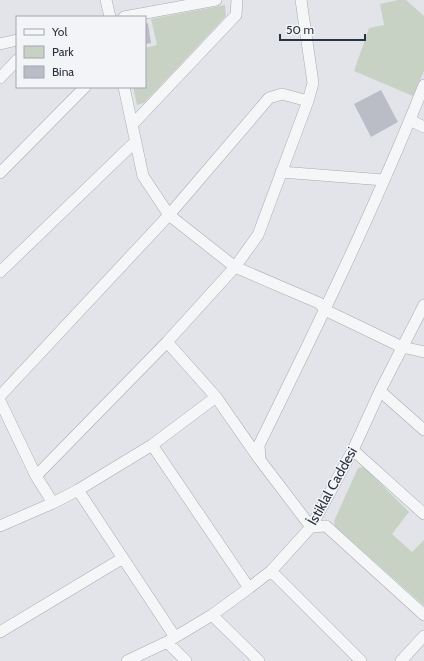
<svg xmlns="http://www.w3.org/2000/svg" width="424" height="661" font-family="Cabin,sans-serif">
  <rect width="100%" height="100%" fill="#e3e4e9"/>
  <path fill="#c7d2c5" d="M398 0H406L424 16V71L413 96 354 71 369 28 384 25 380 4Z
    M225 5 226 16 144 103 137 105 133 87H145V48L157 45 151 19Z
    M364 467 409 512 392 534 412 552 424 540V606L335 526 334 521 358 468Z"/>
  <path fill="#babdc6" d="M148 23 151 43 145 44V24Z
    M381 90 398 122 371 137 354 104Z"/>
  <g fill="none" stroke-linecap="round" stroke-linejoin="round">
    <g stroke="#a8abb3" stroke-width="12">
      <path id="minor" d="M106 0 110 17
        M124 17 216 0
        M0 44 17 40
        M0 78 17 60
        M124 87 143 176 169 215 235 267 319 303 325 310 402 347 424 352
        M410 120 424 127
        M132 125 236 15 237 0
        M281 172 384 180
        M0 173 85 87
        M0 272 136 141
        M167 342 216 397 260 460 311 527 326 526 424 615
        M380 391 424 430
        M0 396 169 215 269 98 282 94 308 101
        M0 401 36 476 53 503
        M152 445 249 588
        M353 450 424 514
        M260 460 259 445C317 327 375 208 424 85
        M36 476 167 342 235 267 258 235 308 101 313 83 301 0
        M78 490 175 637
        M0 526 53 503 78 490 152 445 216 397
        M271 571 361 661
        M212 615 259 661
        M0 632 123 558
        M167 642 186 661
        M127 661 167 642 212 615 249 588 271 571 311 527 353 450 380 391 424 305
        M401 661 424 636"/>
    </g>
    <use href="#minor" stroke="#f5f6f8" stroke-width="11"/>
  </g>
  <g text-anchor="middle" stroke-width="3" stroke-linejoin="round" paint-order="stroke">
    <g font-size="14" fill="#2c3140" stroke="#f2f4f7">
      <text transform="translate(332 486) rotate(-61)" y="5">İstiklal Caddesi</text>
    </g>
  </g>
  <rect x="16" y="16" width="130" height="72" fill="#f2f4f7" stroke="#a3a6ae"/>
  <rect x="24" y="29" width="20" height="6" fill="#f5f6f8" stroke="#a3a6ae"/>
  <text x="52" y="36" font-size="12" fill="#2c3140">Yol</text>
  <rect x="24" y="46" width="20" height="12" fill="#c7d2c5" stroke="#a3a6ae"/>
  <text x="52" y="56" font-size="12" fill="#2c3140">Park</text>
  <rect x="24" y="66" width="20" height="12" fill="#babdc6" stroke="#a3a6ae"/>
  <text x="52" y="76" font-size="12" fill="#2c3140">Bina</text>
  <path d="M280 34v6h85v-6" fill="none" stroke="#2c3140" stroke-width="2"/>
  <text x="286" y="34" font-size="12" fill="#2c3140" stroke="#f2f4f7" stroke-width="3" paint-order="stroke">50 m</text>
</svg>
